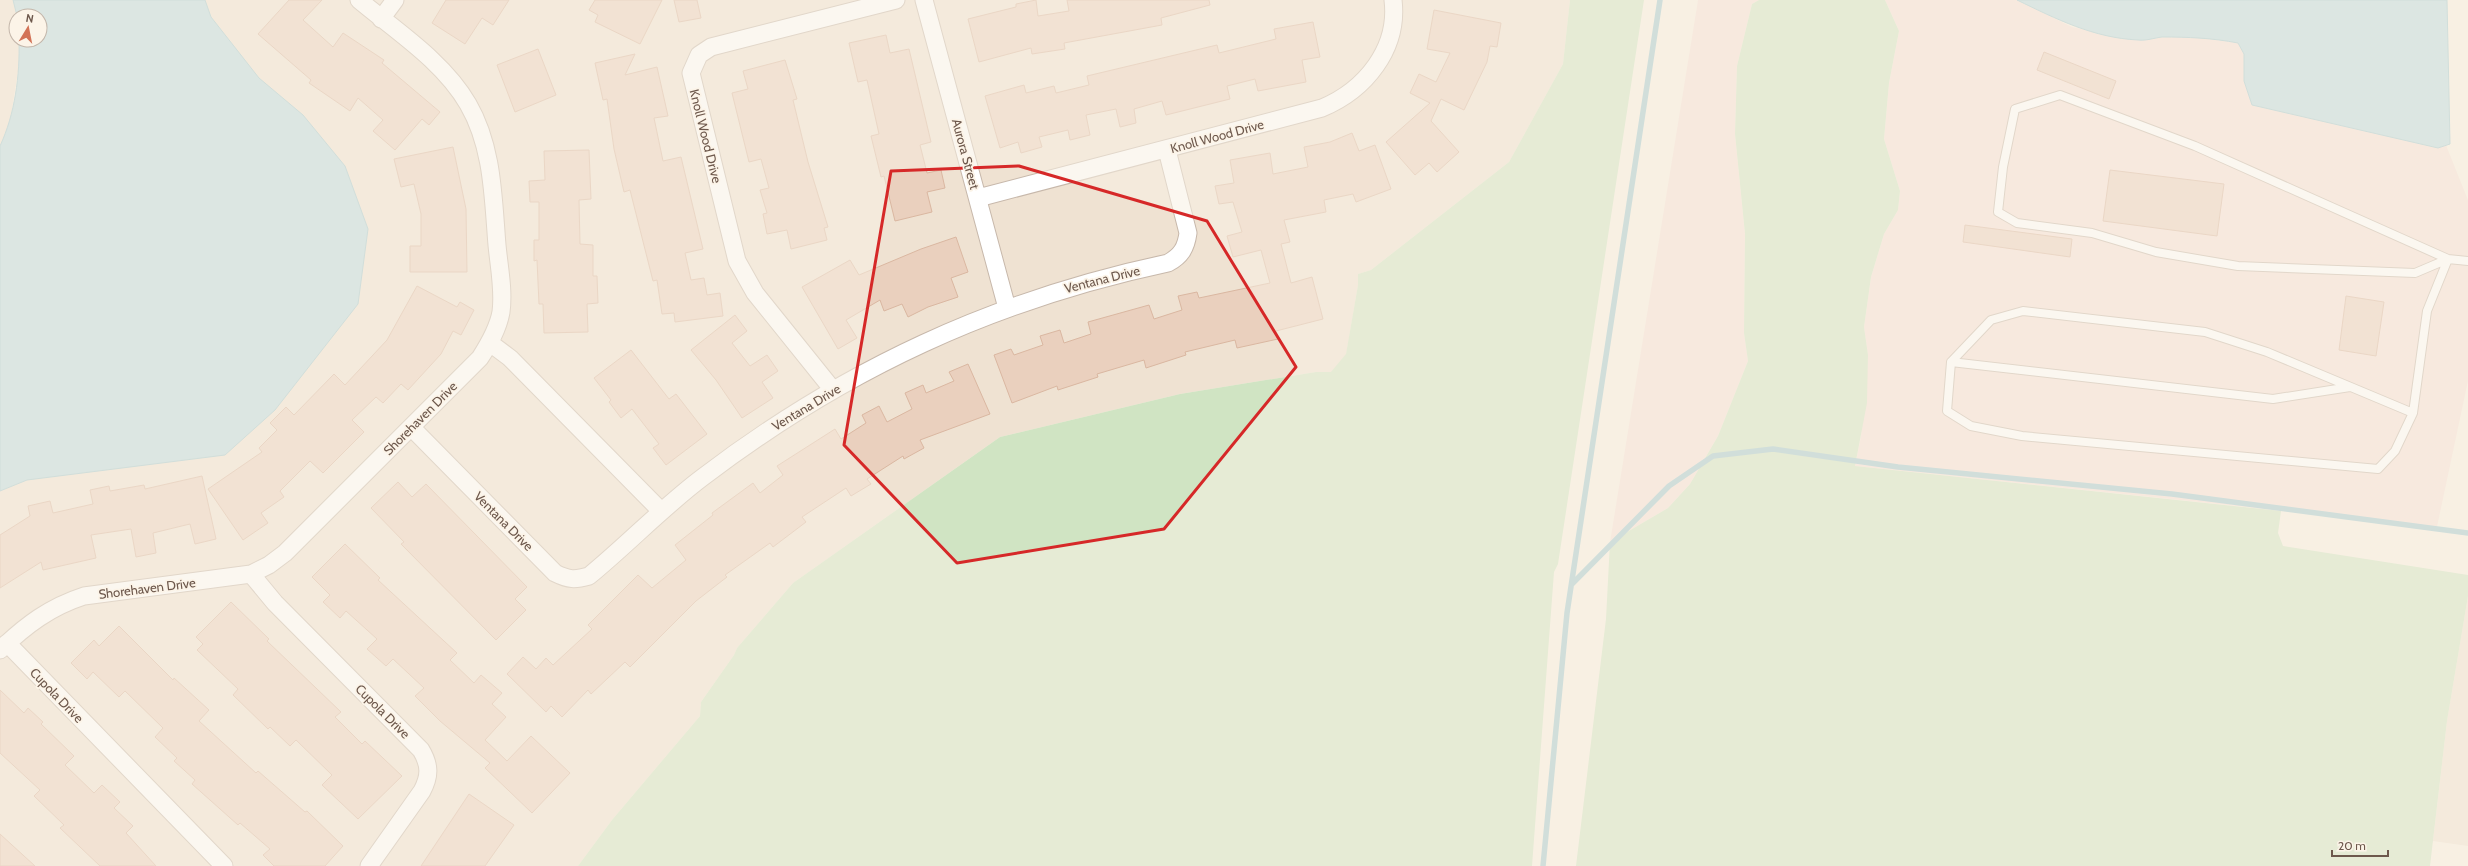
<svg xmlns="http://www.w3.org/2000/svg" width="2468" height="866" font-family="Cabin,sans-serif">
  <rect width="100%" height="100%" fill="#f8f0e3"/>
  <path fill="#efe2d2" d="M0 0H13L17 16 16 40H19V65L9 128 0 146Z
    M205 0H1570L1563 64 1509 162 1371 270 1358 274V285L1346 355 1331 373 1316 372 1180 394 1000 437 793 583 737 648 734 655 701 702 700 716 612 820 578 866H0V491L27 480 303 115 259 79 211 17Z
    M2468 596V846L2433 841 2447 721Z"/>
  <path fill="#f7e1d8" d="M1698 0H1759L1752 4 1737 66 1735 134 1745 234 1744 333 1748 361 1718 436 1690 484 1668 508 1610 542Z
    M1885 0H2017L2072 27 2138 40 2160 37H2195L2238 43 2244 54V81L2252 105 2438 148 2446 145 2468 200V381L2437 527 1855 466 1861 436 1867 373 1868 355 1864 327 1871 277 1884 234 1898 210 1900 191 1884 139 1889 83 1899 31Z"/>
  <path fill="#d0e4c3" d="M1570 0H1644L1558 564 1554 572 1532 866H578L612 820 700 716 701 702 734 655 737 648 793 583 1000 437 1180 394 1316 372H1331L1346 354 1358 285V274L1371 270 1509 162 1563 64Z
    M1759 0H1885L1899 31 1889 83 1884 139 1900 191 1898 210 1884 234 1871 277 1864 327 1868 355 1867 403 1855 466 2281 511 2278 533 2283 546 2468 575V596L2447 721 2430 866H1576L1606 619 1610 542 1668 508 1690 484 1718 436 1748 361 1744 333 1745 234 1735 134 1737 66 1752 4Z"/>
  <path fill="#bad9df" stroke="#a2c8cf" d="M13 0H205L211 17 259 78 303 115 345 166 368 229 358 304 275 410 225 455 27 480 0 491V146C15 114 20 75 19 40H40V16H17Z
    M2017 0H2447L2450 144 2438 148 2252 105 2244 81V54L2238 43C2212 38 2188 37 2162 37 2154 38 2146 41 2138 40 2094 38 2056 19 2017 0Z"/>
  <g fill="none" stroke-linecap="round" stroke-linejoin="round">
    <path stroke="#a2c8cf" stroke-width="5.5" d="M1572 584 1669 486 1713 456 1773 449 1898 467 2172 494 2468 533
      M1543 866 1567 613 1660 0"/>
  </g>
  <path fill="#ead0be" stroke="#dab7a1" d="M289 0H322L303 20 333 47 343 33 384 60 382 63 440 112 429 125 422 119 395 150 373 131 383 120 358 98 350 111 309 83 311 80 258 34Z
    M446 0H509L493 25 482 18 465 44 432 23Z
    M595 0H662L640 44 595 22 598 15 589 10Z
    M674 0H697L701 18 679 22Z
    M1036 0 1038 16 1069 11 1067 0H1209L1210 5 1161 18 1162 25 1064 43 1065 49 1032 54 1031 48 979 62 968 19 1016 7V4Z
    M1434 10 1501 23 1497 47 1490 46 1487 62 1464 110 1441 99 1431 121 1459 152 1437 172 1429 163 1415 175 1386 142 1430 103 1410 93 1419 74 1436 82 1450 53 1427 49Z
    M1313 22 1320 57 1302 60 1306 82 1258 91 1255 79 1227 86 1230 99 1166 115 1162 101 1134 109 1136 123 1120 127 1116 109 1086 115 1090 135 1070 140 1068 130 1039 137 1042 147 1021 153 1018 142 1000 148 985 96 1024 85 1026 93 1054 86 1056 93 1089 85 1087 76 1217 45 1219 53 1276 39 1274 29Z
    M886 35 890 53 909 49 931 142 920 145 927 173 941 170 945 188 927 192 932 212 895 221 884 176 881 177 871 136 879 134 867 80 858 82 849 43Z
    M538 49 556 95 515 112 497 65Z
    M2044 52 2116 81 2109 99 2037 70Z
    M635 54 625 75 657 67 668 116 654 118 663 161 681 157 703 249 685 253 691 280 704 278 707 295 720 293 723 316 675 322 674 313 662 314 657 280 653 281 630 190 624 192 614 149 607 99 603 100 595 63Z
    M785 60 797 99 793 100 808 162 828 227 824 228 827 240 791 249 787 230 767 234 763 214 767 213 760 190 769 188 761 159 749 162 732 93 748 89 743 71Z
    M1352 133 1359 151 1375 145 1391 189 1356 202 1353 194 1324 200 1326 212 1284 220 1290 242 1281 244 1291 283 1312 277 1323 319 1276 331 1278 339 1237 348 1235 340 1185 352 1186 355 1146 368 1144 360 1097 374 1098 377 1058 390 1057 386 1012 403 994 355 1011 349 1014 355 1043 345 1040 336 1060 330 1064 343 1091 334 1088 322 1149 305 1154 319 1182 310 1178 296 1197 292 1199 298 1270 283 1261 250 1233 257 1227 236 1242 232 1233 202 1219 204 1215 186 1234 183 1230 160 1270 153 1273 174 1308 167 1304 147 1330 142Z
    M453 147 466 209 467 272H410V246H421V214L414 184 401 187 394 159Z
    M589 150 591 199 579 200 580 244 593 245V276H597L598 303 587 304 588 332 544 333 543 304H539L537 260 534 261V240H539V202H530L529 181 545 180 544 151Z
    M2110 170 2224 184 2217 236 2103 221Z
    M1965 225 2072 239 2070 257 1963 242Z
    M956 237 968 272 951 278 958 297 928 307 908 317 902 304 884 311 880 300 846 320 857 338 838 349 802 287 850 260 859 275 921 249Z
    M417 286 457 307 460 302 474 310 461 335 453 331 441 354 408 390 401 384 383 403 376 397 352 420 364 432 323 473 310 461 280 491 284 497 261 513 268 523 243 540 208 489 262 452 259 448 277 430 270 423 286 407 294 415 334 374 345 385 387 340Z
    M2346 296 2384 302 2376 356 2339 350Z
    M735 315 747 331 732 343 750 366 767 355 778 371 762 382 773 398 742 418 716 380 691 350Z
    M631 350 669 399 676 394 707 434 666 465 653 448 659 444 632 409 621 418 609 402 611 400 594 378Z
    M968 364 990 414 920 440 924 448 904 459 903 456 867 479 871 484 851 496 846 488 802 517 806 522 773 547 770 543 725 575 727 577 696 601 630 667 625 662 591 694 588 690 562 717 551 706 546 712 507 674 523 657 536 669 546 658 553 665 592 629 588 625 638 575 652 588 686 560 675 545 713 515 712 513 753 483 760 493 783 475 777 466 835 429 841 439 866 423 862 415 879 406 887 422 912 409 905 393 923 385 926 393 954 381 949 372Z
    M202 476 216 539 195 544 190 524 153 533 156 553 136 557 131 529 91 535 96 558 43 570 41 562 0 588V535L30 516 28 506 50 501 53 513 93 504 90 490 109 486 110 491 144 485 145 489Z
    M398 482 412 497 426 484 527 587 515 599 526 610 496 640 401 544 404 542 371 508Z
    M345 544 380 578 378 580 457 653 450 660 474 683 481 675 502 693 492 704 506 717 485 740 507 761 531 736 570 773 532 813 485 768 490 763 440 721 415 696 424 688 393 659 386 666 367 649 377 639 346 611 340 618 323 602 330 595 312 577Z
    M231 602 269 639 267 641 341 712 335 717 362 744 365 741 402 776 358 819 322 785 332 775 296 740 290 746 270 727 268 729 233 695 238 689 197 650 203 644 196 637Z
    M119 626 173 680 174 678 209 710 199 721 256 773 258 771 305 812 307 811 343 846 325 866H274L263 855 270 849 240 823 238 825 192 784 195 780 174 761 177 758 155 737 163 728 125 691 119 697 93 672 87 679 71 663 94 640 99 646Z
    M0 690 24 713 28 708 43 722 41 724 74 756 65 765 94 793 102 785 120 802 114 808 133 826 126 833 156 866H100L60 828 64 825 34 796 40 790 0 753Z
    M469 794 514 825 485 866H421Z
    M0 834 35 866H0Z"/>
  <g fill="none" stroke-linecap="round" stroke-linejoin="round">
    <g stroke="#c7b8ab" stroke-width="10">
      <path id="lane" d="M2448 259 2415 273 2238 266 2156 252 2092 233 2017 223 1998 212 2003 167 2015 109 2060 95 2195 146 2448 259 2468 261
        M1951 362 2273 399 2350 387
        M2413 413 2267 352 2205 332 2023 311 1991 320 1951 362 1947 411 1971 426 2022 436 2378 469 2395 451 2413 413 2427 311 2448 259"/>
    </g>
    <g stroke="#c7b8ab" stroke-width="19">
      <path id="street" d="M924 0 1007 308
        M381 19 395 0
        M978 198 1322 108C1365 90 1399 49 1393 0
        M490 343 510 358 661 511
        M833 390 755 293 737 261 691 73 699 55 711 47 896 0
        M411 427 555 573C569 580 575 580 589 576 628 544 663 507 703 477 845 369 994 300 1168 263 1181 256 1186 248 1188 233L1167 150
        M251 574 275 603 421 750C430 765 430 776 422 791L369 866
        M7 643 224 866
        M0 650C26 625 50 607 84 596L251 574 269 565 285 553 480 358C489 344 498 329 501 312 504 290 499 267 497 245 493 197 493 147 468 104 443 61 396 31 359 0"/>
    </g>
    <use href="#lane" stroke="#fff" stroke-width="8"/>
    <use href="#street" stroke="#fff" stroke-width="17"/>
  </g>
  <path d="M0 0H2468V866H0ZM1019 166 1207 221 1296 367 1164 529 957 563 844 445 891 171Z" fill="#f8f0e3" fill-opacity=".55" fill-rule="evenodd"/>
  <path fill="none" stroke="#d62828" stroke-width="3" stroke-linejoin="round" d="M1019 166 1207 221 1296 367 1164 529 957 563 844 445 891 171Z"/>
  <g text-anchor="middle" stroke-width="3.5" stroke-linejoin="round" paint-order="stroke">
    <g font-size="13" fill="#6d584c" stroke="#fcf4e8">
      <text transform="translate(706 136) rotate(76)" y="5">Knoll Wood Drive</text>
      <text transform="translate(1217 136) rotate(-15)" y="5">Knoll Wood Drive</text>
      <text transform="translate(966 154) rotate(75)" y="5">Aurora Street</text>
      <text transform="translate(1102 279) rotate(-14)" y="5">Ventana Drive</text>
      <text transform="translate(806 407) rotate(-31)" y="5">Ventana Drive</text>
      <text transform="translate(420 418) rotate(-45)" y="5">Shorehaven Drive</text>
      <text transform="translate(504 521) rotate(45)" y="5">Ventana Drive</text>
      <text transform="translate(147 588) rotate(-7)" y="5">Shorehaven Drive</text>
      <text transform="translate(57 695) rotate(46)" y="5">Cupola Drive</text>
      <text transform="translate(383 711) rotate(45)" y="5">Cupola Drive</text>
    </g>
  </g>
  <g transform="translate(28 28) rotate(10)"><circle r="19" fill="#fcf4e8" stroke="#c3b6aa"/>
  <path d="M0-3L7 15L0 10L-7 15Z" fill="#d37357"/>
  <text y="-6" font-size="11" font-weight="bold" text-anchor="middle" fill="#6d584c">N</text>
  </g>
  <path d="M2332 850v6h56v-6" fill="none" stroke="#6d584c" stroke-width="2"/>
  <text x="2338" y="850" font-size="12" fill="#6d584c" stroke="#fcf4e8" stroke-width="3" paint-order="stroke">20 m</text>
</svg>
